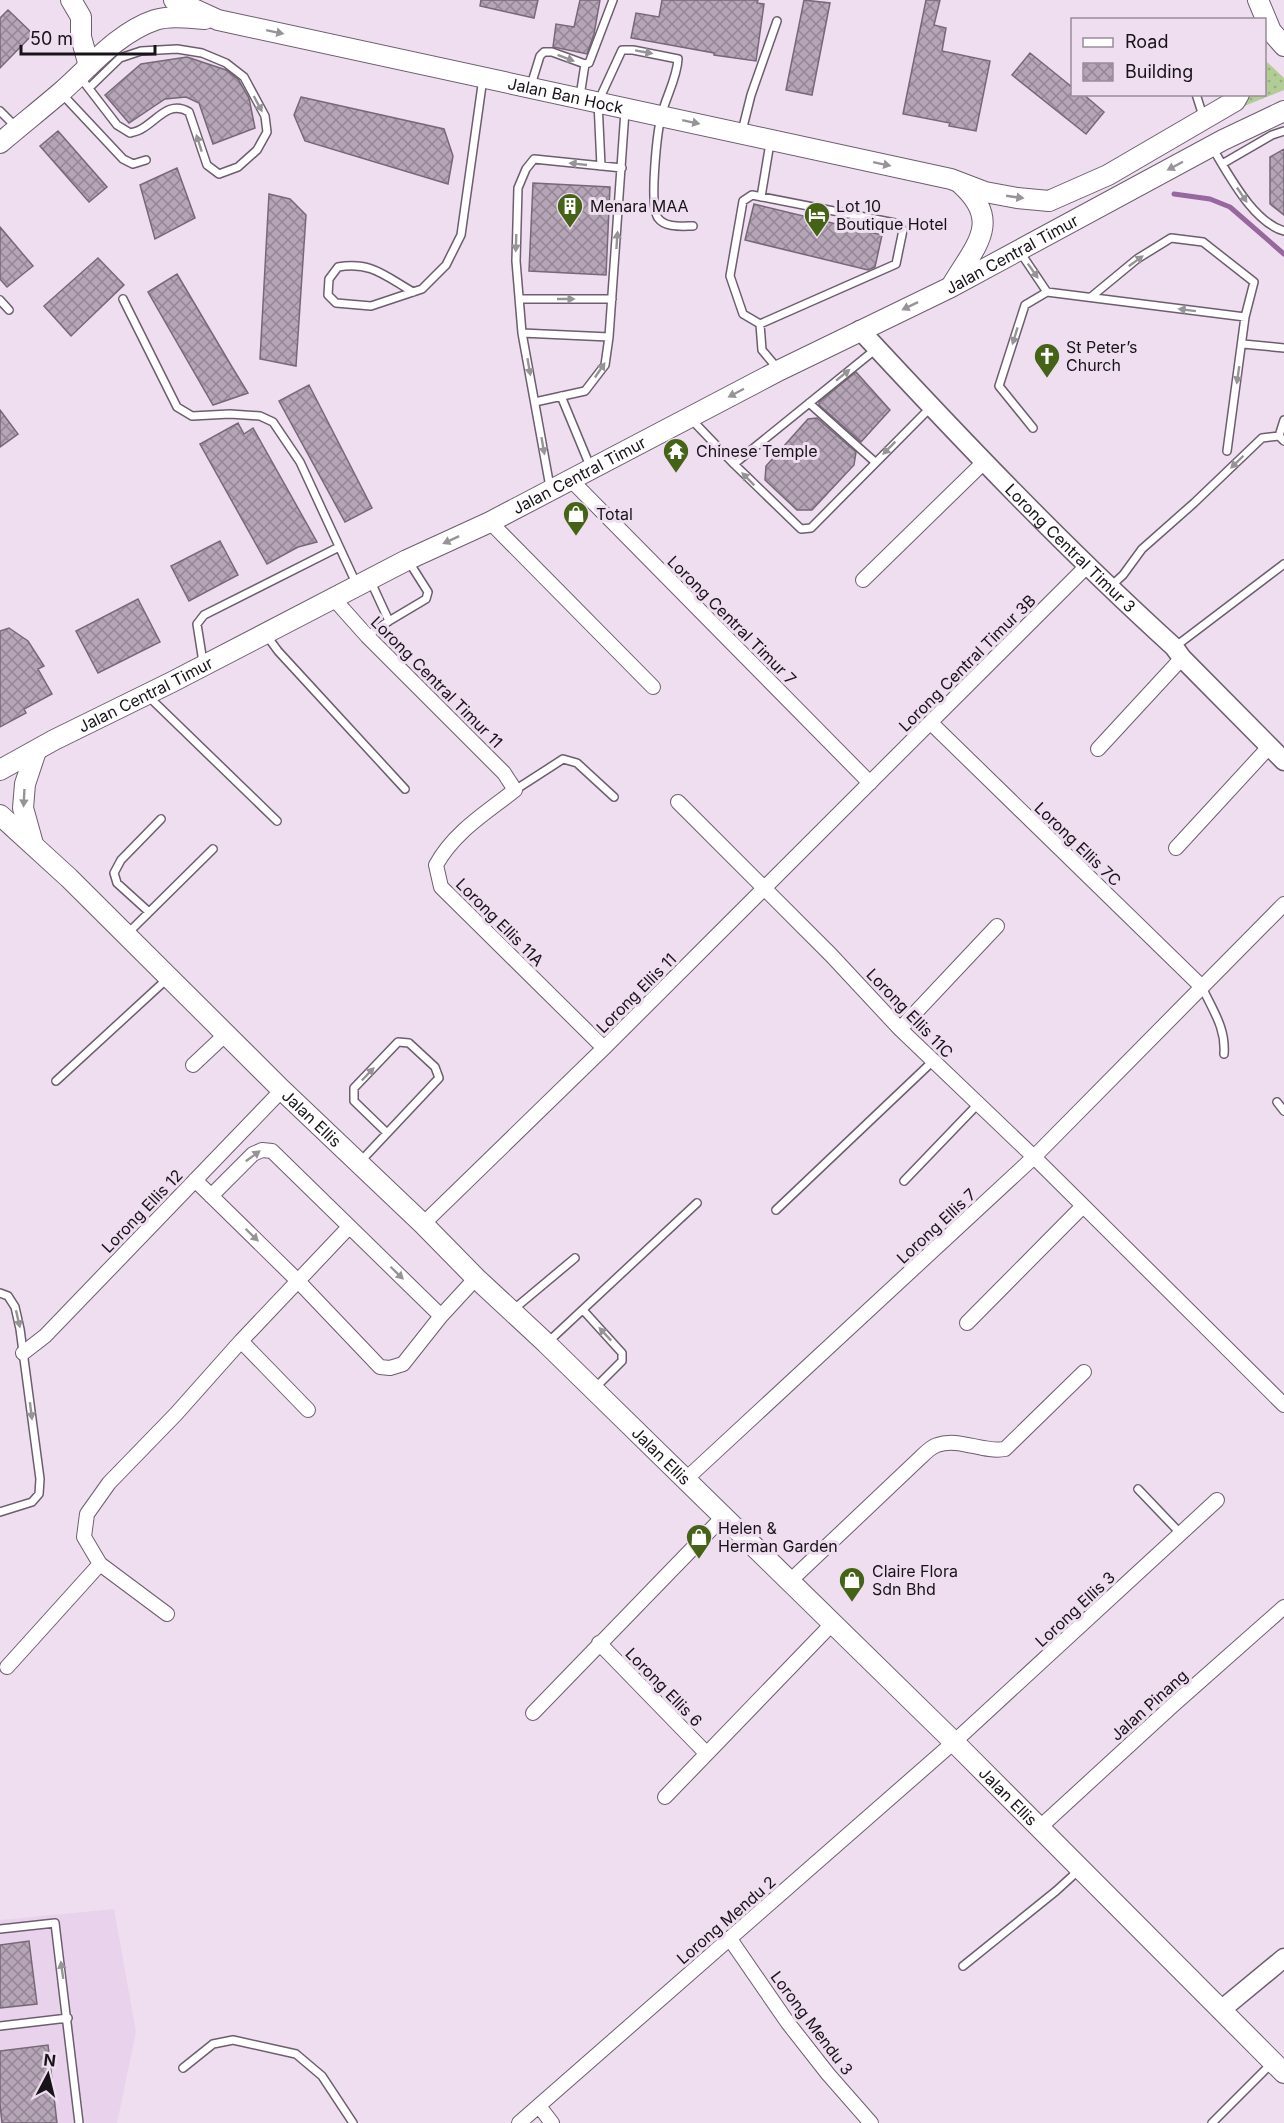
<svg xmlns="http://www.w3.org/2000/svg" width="1284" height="2123" font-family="Inter,sans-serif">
  <defs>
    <pattern id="green-dots" width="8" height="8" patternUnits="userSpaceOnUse" patternTransform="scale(1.5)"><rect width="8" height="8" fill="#b1cc94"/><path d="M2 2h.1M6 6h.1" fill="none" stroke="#98ae7f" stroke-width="1.8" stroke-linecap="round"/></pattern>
    <pattern id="building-cross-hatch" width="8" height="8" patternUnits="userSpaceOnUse" patternTransform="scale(1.5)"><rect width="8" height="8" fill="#b5a5b7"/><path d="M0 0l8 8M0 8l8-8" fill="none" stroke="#928594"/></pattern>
  </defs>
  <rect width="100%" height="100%" fill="#efdef0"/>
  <path fill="#e9d3ec" d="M114 1909 136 2032 117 2123H0V1920Z"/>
  <path fill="url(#green-dots)" d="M1267 62 1284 78V90L1237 109 1251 95 1264 94 1265 73Z"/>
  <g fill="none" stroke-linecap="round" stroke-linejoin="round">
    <path stroke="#97689d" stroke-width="5" d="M1174 194 1210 199 1230 207 1284 254"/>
  </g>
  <path fill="url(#building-cross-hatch)" stroke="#776878" stroke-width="1.5" d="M481 0H538L534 18 480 6Z
    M580 0H600L594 34 587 54 553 47 556 24 574 27Z
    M662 0H758L757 3 764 4 756 61 714 55V53L631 38 636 13 659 17Z
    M804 0 830 3 812 95 786 90Z
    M926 0H940L934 25 946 28 942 51 990 61 976 131 949 126 950 123 903 114Z
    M8 10 33 34 0 68V18Z
    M1030 53 1072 87V94H1083L1104 112 1086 134 1012 75Z
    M187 57 226 70 238 79 249 98 255 128 213 144 199 103 186 97 165 99 129 123 105 95 141 64Z
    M301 97 444 129 453 156 448 184 305 141 294 115Z
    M58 131 107 187 89 202 40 146Z
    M1284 149V215L1270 204V157Z
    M177 168 195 218 155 239 140 185Z
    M533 183 610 187 606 275 529 271Z
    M269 194 290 199 306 215 296 366 260 359Z
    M754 204 882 235 875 267 868 270 745 240Z
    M0 227 33 266 7 287 0 279Z
    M98 258 124 285 71 336 44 306Z
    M177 274 232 367 248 393 213 405 148 292Z
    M856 372 890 410 861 442 819 405V402Z
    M309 385 372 508 345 522 279 401Z
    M0 410 18 434 0 447Z
    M817 418 856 452 854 465 812 510H797L765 480 766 466 808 419Z
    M238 423 244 434 253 428 317 542 298 547 267 564 200 444Z
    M220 541 238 575 189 601 171 566Z
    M138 599 160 642 98 673 76 631Z
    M9 628 28 641 44 666 38 669 52 694 24 709 26 713 0 727V631Z
    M29 1941 37 2004 0 2008V1945Z
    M48 2045 57 2123H2L0 2104V2051Z"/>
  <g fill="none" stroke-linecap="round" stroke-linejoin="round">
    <g stroke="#6c5e6e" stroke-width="10">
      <path id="service" d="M80 77 117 125 130 133C134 132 139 131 143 128 158 119 170 100 189 112L207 165 219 174 238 167 257 150 267 132 265 116 244 77 226 63 202 53 177 49 141 51 120 58 89 88
        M531 85 540 56 544 52H552L585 64
        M62 94 123 159 133 164 146 160
        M1196 94 1203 116
        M580 96 585 64 589 63 613 0
        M0 111 15 126
        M742 131 751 95 777 21
        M1213 149C1229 175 1253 222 1284 231
        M1222 164 1272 135 1284 131
        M601 166 598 102 622 50H633L678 59C677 79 665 98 661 117 657 134 649 206 658 218 665 228 682 226 693 226
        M752 195 895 223 903 230 896 264 760 324 743 314 730 276 743 201Z
        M761 197 770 143
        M1020 252 1047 292
        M413 292C385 276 371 261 338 267L329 279 328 295 336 303 371 306 422 289 446 265 461 235 483 78
        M1091 297 1137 259 1171 238 1203 242 1254 282 1245 317 1227 451
        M123 299 177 407 192 416 230 414 260 416 273 422 300 462 356 583
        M519 299H612
        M0 300 9 310
        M760 324 762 350 778 369
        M522 333 609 337
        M1243 344 1284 348
        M561 396 590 466
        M535 402 585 391 605 365 609 337 625 111
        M809 403 875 462
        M691 419 734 464 801 529 811 528 931 407
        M1033 428 999 386 1025 305 1047 292 1245 317
        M1279 436 1284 420
        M734 464 876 349
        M550 487 522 333 516 261 518 188 526 169 534 159 622 168
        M371 582 389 621
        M1110 587 1123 575 1142 549 1194 503 1262 438 1279 436 1284 441
        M267 636 278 651 405 789
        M367 636 389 621 426 599 428 592 409 562
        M1176 646 1284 564
        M203 662 197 624 204 615 339 547
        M148 696 277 821
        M515 790 563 759 577 763 614 797
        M149 912 117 883 114 873 121 860 161 819
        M128 933 213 849
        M1202 987C1213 1011 1226 1028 1224 1054
        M56 1081 167 979
        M1277 1102 1284 1111
        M359 1163 439 1078 435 1067 409 1043 398 1042 354 1088V1101L387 1133
        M904 1181 978 1104
        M776 1210 933 1061
        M0 1293 8 1296 15 1307 20 1329 40 1479 39 1494 32 1502 0 1512
        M514 1309 575 1258
        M583 1310 622 1353V1361L595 1388
        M548 1342 697 1203
        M1138 1489 1181 1534
        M0 1929 55 1923 79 2123
        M963 1966 1056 1891 1079 1870
        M0 2026 68 2018
        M183 2068 213 2044 233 2040 296 2054 322 2076 353 2123
        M1212 2123 1271 2064"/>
    </g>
    <g stroke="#6c5e6e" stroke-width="16">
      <path id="minor" d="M570 479 870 783
        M490 522 653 687
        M863 580 984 462
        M334 599 367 636 504 773 515 790C486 813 454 832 436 865L441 887 604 1048
        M931 723 1202 987
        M1098 749 1182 658
        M678 802 831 955 900 1029 1034 1157 1284 1405
        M1176 848 1269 747
        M900 1029 997 926
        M193 1065 226 1034
        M195 1180 298 1281 380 1367 390 1368 403 1364 441 1316 476 1278
        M211 1196 253 1154 262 1150 272 1151 441 1316
        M423 1224 604 1048 1087 566
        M967 1323 1082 1207
        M241 1341 308 1410
        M23 1353 45 1336 282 1090
        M685 1480 1034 1157 1284 904
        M789 1582 921 1457C925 1453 931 1447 937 1445 959 1437 983 1453 1005 1449L1084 1372
        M167 1614 100 1564 84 1537 87 1514 109 1483 176 1414 241 1341 349 1227
        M599 1643 706 1753
        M7 1667 100 1564
        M533 1713 723 1517
        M665 1797 832 1624
        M1038 1829 1172 1706 1284 1607
        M730 1939 788 2023 828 2074 871 2123
        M539 2106 552 2123
        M519 2123 954 1742 1217 1500"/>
    </g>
    <g stroke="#6c5e6e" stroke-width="21">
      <g id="tertiary">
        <path id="s1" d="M860 330C961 439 1064 547 1174 647L1182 658 1284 761"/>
        <path d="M1221 2010 1284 1958"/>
      </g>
    </g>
    <g stroke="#6c5e6e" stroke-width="22">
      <g id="secondary">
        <path d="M71 0 81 17V37L89 66"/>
        <path id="s2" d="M174 0 218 20 951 179 985 192 1017 198 1049 201 1108 175 1235 101 1239 94"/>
        <path d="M1258 0 1271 31 1284 46"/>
        <path d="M0 143C20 126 40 110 60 93 90 67 117 33 155 20 171 15 189 18 205 19"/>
        <path d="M952 285C975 246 1003 222 961 184"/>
        <path id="s3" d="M0 770 54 740 172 682 407 560 490 522 780 370 951 287 1223 140 1284 111"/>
        <path id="s4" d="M0 815 69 878 282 1090 423 1224 476 1278 546 1343 954 1742 1284 2073"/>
        <path d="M33 844 23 808 25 784 36 751"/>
      </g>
    </g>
    <use href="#service" stroke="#fff" stroke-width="7"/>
    <use href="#minor" stroke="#fff" stroke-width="14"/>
    <use href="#tertiary" stroke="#fff" stroke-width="18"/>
    <use href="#secondary" stroke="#fff" stroke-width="20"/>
  </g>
  <defs><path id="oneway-solid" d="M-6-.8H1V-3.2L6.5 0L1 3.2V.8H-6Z" transform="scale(1.5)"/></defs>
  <g fill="#979498">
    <use href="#oneway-solid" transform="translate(275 32) rotate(12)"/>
    <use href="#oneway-solid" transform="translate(644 52) rotate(10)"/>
    <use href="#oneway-solid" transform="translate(566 58) rotate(21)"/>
    <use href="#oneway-solid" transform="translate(258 104) rotate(62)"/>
    <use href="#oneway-solid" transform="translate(691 122) rotate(12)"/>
    <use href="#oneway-solid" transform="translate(199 143) rotate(-108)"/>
    <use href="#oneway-solid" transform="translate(578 164) rotate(-174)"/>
    <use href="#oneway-solid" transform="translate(882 164) rotate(12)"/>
    <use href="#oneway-solid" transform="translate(1175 166) rotate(152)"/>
    <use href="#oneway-solid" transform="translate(1242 195) rotate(56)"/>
    <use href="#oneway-solid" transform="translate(1015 197) rotate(8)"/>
    <use href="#oneway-solid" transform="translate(617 240) rotate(-86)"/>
    <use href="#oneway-solid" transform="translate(516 243) rotate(92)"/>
    <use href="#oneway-solid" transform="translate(1136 261) rotate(-36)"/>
    <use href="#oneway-solid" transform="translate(1033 271) rotate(55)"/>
    <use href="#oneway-solid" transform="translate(566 299)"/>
    <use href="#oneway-solid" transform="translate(910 306) rotate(154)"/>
    <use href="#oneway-solid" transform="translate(1187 310) rotate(-173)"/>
    <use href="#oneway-solid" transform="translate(1015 336) rotate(107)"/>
    <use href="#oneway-solid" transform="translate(529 367) rotate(80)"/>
    <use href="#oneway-solid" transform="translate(600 370) rotate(-56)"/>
    <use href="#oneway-solid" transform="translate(843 375) rotate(-39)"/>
    <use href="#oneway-solid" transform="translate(1238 375) rotate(98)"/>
    <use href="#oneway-solid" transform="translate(736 393) rotate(152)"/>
    <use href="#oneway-solid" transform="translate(543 446) rotate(80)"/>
    <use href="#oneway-solid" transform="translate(889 448) rotate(135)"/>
    <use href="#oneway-solid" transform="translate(1237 462) rotate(136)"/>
    <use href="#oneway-solid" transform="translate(748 479) rotate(-135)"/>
    <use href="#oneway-solid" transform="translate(451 540) rotate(155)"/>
    <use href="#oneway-solid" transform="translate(24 798) rotate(93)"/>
    <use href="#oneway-solid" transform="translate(368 1074) rotate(-46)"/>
    <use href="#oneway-solid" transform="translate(253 1156) rotate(-36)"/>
    <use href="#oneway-solid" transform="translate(252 1235) rotate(44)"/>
    <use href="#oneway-solid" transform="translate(397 1273) rotate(44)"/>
    <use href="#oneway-solid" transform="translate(18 1319) rotate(77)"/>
    <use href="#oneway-solid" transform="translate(605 1334) rotate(-133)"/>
    <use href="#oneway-solid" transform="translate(31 1411) rotate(83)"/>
    <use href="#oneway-solid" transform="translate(62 1970) rotate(-98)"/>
  </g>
  <defs>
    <g id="building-pin" transform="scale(1.35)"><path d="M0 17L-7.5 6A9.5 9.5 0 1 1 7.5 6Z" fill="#456317" stroke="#efdef0"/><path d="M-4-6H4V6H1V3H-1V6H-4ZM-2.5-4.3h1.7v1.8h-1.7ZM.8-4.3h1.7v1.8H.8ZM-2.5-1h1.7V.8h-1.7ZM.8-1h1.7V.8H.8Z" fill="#fff"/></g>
    <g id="hotel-pin" transform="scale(1.35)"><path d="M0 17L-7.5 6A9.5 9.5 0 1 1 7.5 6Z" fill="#456317" stroke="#efdef0"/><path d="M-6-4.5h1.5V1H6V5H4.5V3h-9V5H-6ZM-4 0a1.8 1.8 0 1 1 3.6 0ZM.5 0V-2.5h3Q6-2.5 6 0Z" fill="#fff"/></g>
    <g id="church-pin" transform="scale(1.35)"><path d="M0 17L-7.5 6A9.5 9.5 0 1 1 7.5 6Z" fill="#456317" stroke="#efdef0"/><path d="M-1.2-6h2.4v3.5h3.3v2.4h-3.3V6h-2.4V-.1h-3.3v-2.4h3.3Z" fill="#fff"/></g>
    <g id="temple-pin" transform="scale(1.35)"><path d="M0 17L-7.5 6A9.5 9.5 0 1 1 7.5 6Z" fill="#456317" stroke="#efdef0"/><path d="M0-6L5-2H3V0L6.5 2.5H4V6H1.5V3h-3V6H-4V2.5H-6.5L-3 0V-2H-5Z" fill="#fff"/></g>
    <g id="shop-pin" transform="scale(1.35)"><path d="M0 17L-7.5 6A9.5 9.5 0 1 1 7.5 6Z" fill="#456317" stroke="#efdef0"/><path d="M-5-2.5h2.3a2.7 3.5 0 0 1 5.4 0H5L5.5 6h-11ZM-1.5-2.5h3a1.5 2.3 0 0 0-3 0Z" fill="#fff"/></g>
  </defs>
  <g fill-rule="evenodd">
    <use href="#building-pin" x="570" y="206"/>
    <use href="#hotel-pin" x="817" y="215"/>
    <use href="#church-pin" x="1047" y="356"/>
    <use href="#temple-pin" x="676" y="451"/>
    <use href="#shop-pin" x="576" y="514"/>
    <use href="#shop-pin" x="699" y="1537"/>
    <use href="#shop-pin" x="852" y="1580"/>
  </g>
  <g text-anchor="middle" stroke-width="6" stroke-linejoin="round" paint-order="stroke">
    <g font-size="16" fill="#181219" stroke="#efdef0">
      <text dy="6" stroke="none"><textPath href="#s2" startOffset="404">Jalan Ban Hock</textPath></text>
      <text dy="6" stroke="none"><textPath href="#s3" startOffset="1136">Jalan Central Timur</textPath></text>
      <text dy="6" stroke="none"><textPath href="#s3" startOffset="650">Jalan Central Timur</textPath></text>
      <text dy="6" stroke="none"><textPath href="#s1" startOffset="303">Lorong Central Timur 3</textPath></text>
      <text transform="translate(732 620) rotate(45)" y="6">Lorong Central Timur 7</text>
      <text transform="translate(967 663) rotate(-45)" y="6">Lorong Central Timur 3B</text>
      <text transform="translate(437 682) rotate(45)" y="6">Lorong Central Timur 11</text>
      <text dy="6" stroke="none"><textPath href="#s3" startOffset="164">Jalan Central Timur</textPath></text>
      <text transform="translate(1078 844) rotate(44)" y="6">Lorong Ellis 7C</text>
      <text transform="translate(500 922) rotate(45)" y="6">Lorong Ellis 11A</text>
      <text transform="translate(636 993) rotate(-45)" y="6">Lorong Ellis 11</text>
      <text transform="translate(910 1013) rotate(46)" y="6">Lorong Ellis 11C</text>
      <text dy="6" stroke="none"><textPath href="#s4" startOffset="435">Jalan Ellis</textPath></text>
      <text transform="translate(142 1211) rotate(-46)" y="6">Lorong Ellis 12</text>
      <text transform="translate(936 1226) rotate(-43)" y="6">Lorong Ellis 7</text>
      <text dy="6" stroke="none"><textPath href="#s4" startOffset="921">Jalan Ellis</textPath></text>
      <text transform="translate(1075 1609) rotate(-43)" y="6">Lorong Ellis 3</text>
      <text transform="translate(664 1687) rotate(46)" y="6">Lorong Ellis 6</text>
      <text transform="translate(1149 1705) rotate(-42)" y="6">Jalan Pinang</text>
      <text dy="6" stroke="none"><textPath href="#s4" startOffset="1407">Jalan Ellis</textPath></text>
      <text transform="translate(726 1920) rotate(-41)" y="6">Lorong Mendu 2</text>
      <text transform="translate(812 2023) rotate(53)" y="6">Lorong Mendu 3</text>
    </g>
    <g font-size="16" fill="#181219" stroke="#efdef0" text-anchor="start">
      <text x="590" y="212">Menara MAA</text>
      <text x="836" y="212">Lot 10<tspan x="836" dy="18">Boutique Hotel</tspan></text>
      <text x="1066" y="353">St Peter’s<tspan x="1066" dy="18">Church</tspan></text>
      <text x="696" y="457">Chinese Temple</text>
      <text x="596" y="520">Total</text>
      <text x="718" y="1534">Helen &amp;<tspan x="718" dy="18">Herman Garden</tspan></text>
      <text x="872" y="1577">Claire Flora<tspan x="872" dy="18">Sdn Bhd</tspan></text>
    </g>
  </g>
  <rect x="1071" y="18" width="195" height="78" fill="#efdef0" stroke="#998c9a" stroke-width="1.5"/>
  <rect x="1083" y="38" width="30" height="9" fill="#ffffff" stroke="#998c9a" stroke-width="1.5"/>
  <text x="1125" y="48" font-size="18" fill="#181219">Road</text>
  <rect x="1083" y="63" width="30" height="18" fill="url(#building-cross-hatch)" stroke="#998c9a" stroke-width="1.5"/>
  <text x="1125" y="78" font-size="18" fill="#181219">Building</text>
  <g transform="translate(48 2075) rotate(7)" stroke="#efdef0" stroke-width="4.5" paint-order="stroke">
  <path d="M0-4.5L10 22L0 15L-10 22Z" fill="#181219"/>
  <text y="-9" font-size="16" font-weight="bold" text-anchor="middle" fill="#181219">N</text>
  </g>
  <path d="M21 45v9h134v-9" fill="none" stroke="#181219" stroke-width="3"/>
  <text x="30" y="45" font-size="18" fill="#181219" stroke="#efdef0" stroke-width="4.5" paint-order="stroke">50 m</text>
</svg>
